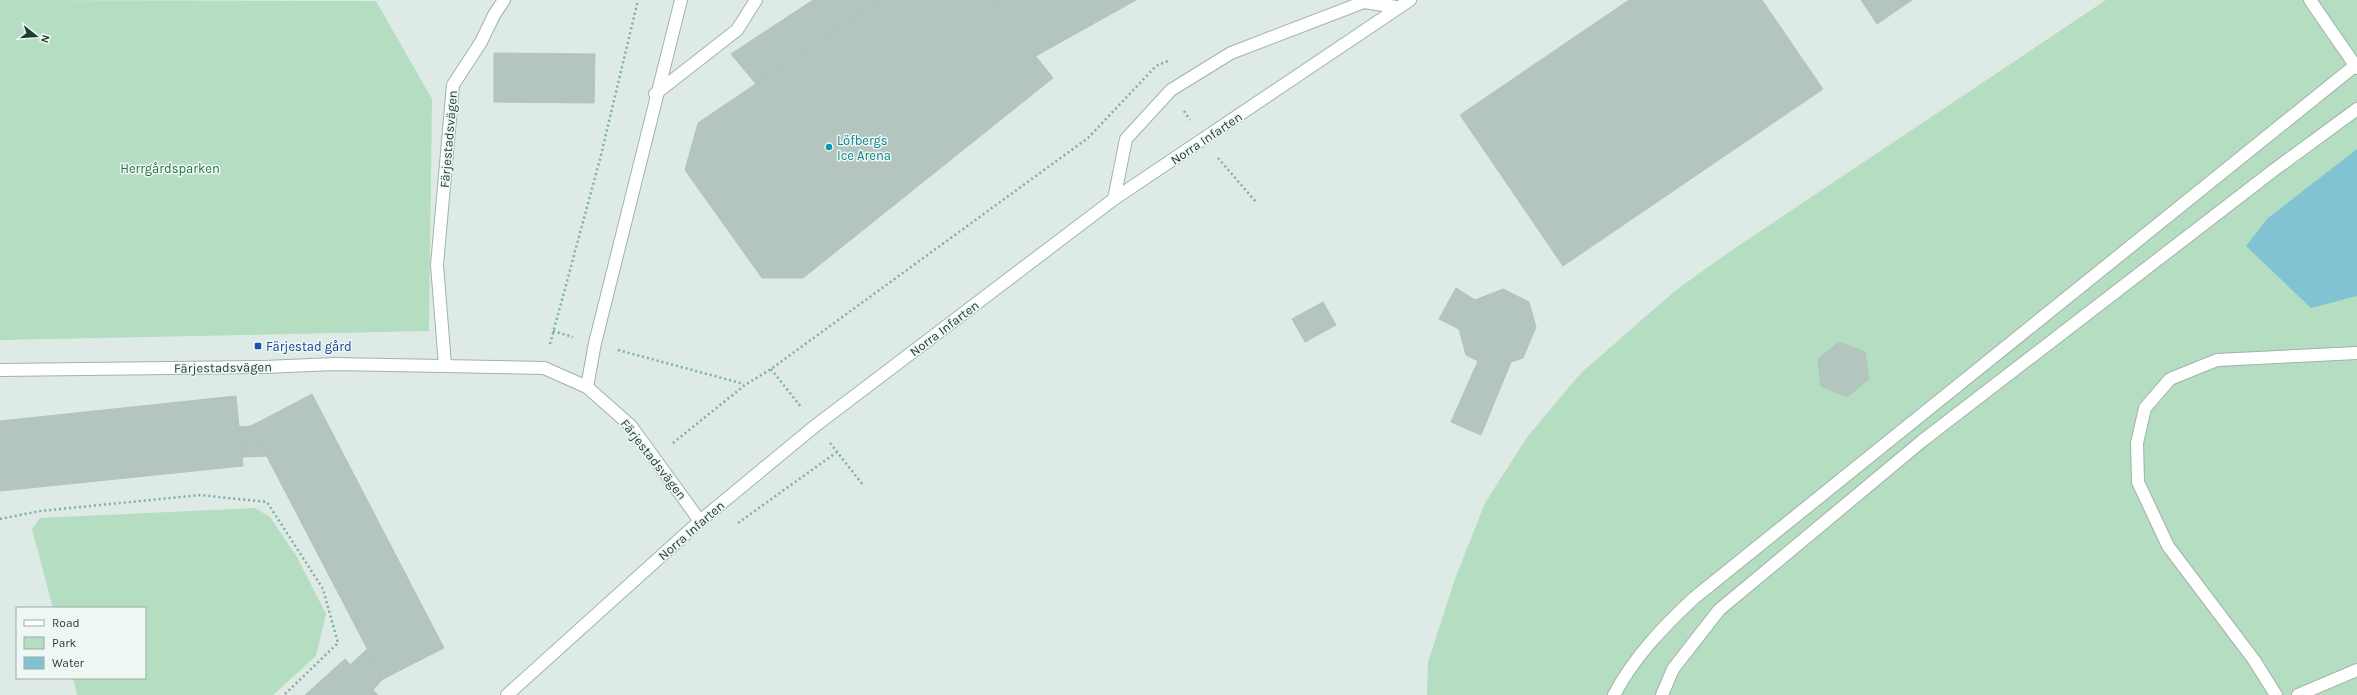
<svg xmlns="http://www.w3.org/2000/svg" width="2357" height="695" font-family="Karla,sans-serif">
  <rect width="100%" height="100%" fill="#deeae5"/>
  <path fill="#b5ddc2" d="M0 0 376 1 432 99 429 331 0 340Z
    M2106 0H2357V695H1427L1428 662 1455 579 1485 503 1528 436 1581 373 1676 290 1735 248Z
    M255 508 270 517 297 557 326 614 316 656 273 695H77L73 678H145V608H53L32 529 40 518Z"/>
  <path fill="#82c3d3" d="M2357 149V296L2311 308 2246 246 2268 218Z"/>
  <path fill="#b3c5be" stroke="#b0c4bd" d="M813 0H880L756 84 731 54Z
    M880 0H991L1053 78 803 278H762L685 170 698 123Z
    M991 0H1136L1036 56Z
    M1629 0H1762L1823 89 1563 266 1460 115Z
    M1861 0H1912L1877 24Z
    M494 53 595 54 594 103 494 102Z
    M1456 288 1475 300 1503 289 1529 302 1536 327 1523 358 1511 362 1481 435 1451 422 1478 361 1466 355 1459 329 1439 319Z
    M1323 302 1336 325 1305 342 1292 319Z
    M1839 342 1865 352 1869 379 1847 397 1821 386 1818 359Z
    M312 394 444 648 383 679 251 426Z
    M236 396 243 466 0 491V421Z
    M251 426 267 456 242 457 239 427Z
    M367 649 383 679 373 690 350 665Z
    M345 659 378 695H305Z"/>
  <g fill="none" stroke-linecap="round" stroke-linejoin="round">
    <g stroke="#a1b2ac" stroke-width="14">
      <path id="lane" d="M2310 0 2357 68
        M655 94 737 30 756 0
        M1114 199 1126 139 1171 90 1231 53 1364 2 1396 7
        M587 387 595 343 681 0
        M2254 660 2168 546 2138 482 2137 443 2145 408 2170 379 2217 360 2357 353
        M1614 695C1634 657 1663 627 1694 598L2357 64
        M1662 695 1673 669 1719 610 1922 441 2274 170 2357 109
        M2298 695 2357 670"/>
    </g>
    <g stroke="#a1b2ac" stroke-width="14">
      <path id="street" d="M445 365 437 265 453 85 481 42 494 15 504 0
        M0 370 264 367 335 364 544 368 587 387 631 426 700 521
        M2254 660 2276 695"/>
    </g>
    <g stroke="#9cb7ae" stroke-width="14">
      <path id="secondary" d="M507 695 700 521 815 426 1114 199 1410 0"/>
    </g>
    <path stroke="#7cb0a2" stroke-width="2.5" stroke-dasharray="2 3" stroke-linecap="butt" d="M1184 111 1190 120
      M1218 158 1256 202
      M553 331 573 337
      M550 344 600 159 638 0
      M618 350 744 384
      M771 369 801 407
      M673 443 745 385 771 369 1088 138 1156 66 1170 60
      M830 443 863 485
      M0 519 40 511 200 495 267 502 323 589 338 643 284 695
      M738 523 837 452"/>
    <use href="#lane" stroke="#fff" stroke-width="12"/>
    <use href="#street" stroke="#fff" stroke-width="12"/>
    <use href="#secondary" stroke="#fff" stroke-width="12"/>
  </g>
  <circle fill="#0f9aa8" stroke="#eef7f3" stroke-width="1.5" cx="829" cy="147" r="4"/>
  <rect fill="#1a4fb4" stroke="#eef7f3" stroke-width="1.5" x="254" y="342" width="8" height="8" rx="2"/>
  <g text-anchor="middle" stroke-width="3" stroke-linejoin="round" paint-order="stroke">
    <g font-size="13" fill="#1f3b34" stroke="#eef7f3">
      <text transform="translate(1206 138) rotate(-34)" y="5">Norra Infarten</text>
      <text transform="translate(448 139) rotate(-85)" y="5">Färjestadsvägen</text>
      <text transform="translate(944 328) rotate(-37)" y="5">Norra Infarten</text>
      <text transform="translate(223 367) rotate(-1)" y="5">Färjestadsvägen</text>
      <text transform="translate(654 459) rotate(52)" y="5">Färjestadsvägen</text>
      <text transform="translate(691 530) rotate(-41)" y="5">Norra Infarten</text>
    </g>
    <g font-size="13" fill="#0d838f" stroke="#eef7f3" text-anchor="start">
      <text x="837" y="145">Löfbergs<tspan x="837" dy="15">Ice Arena</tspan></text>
    </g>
    <g font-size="13" fill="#277348" stroke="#eef7f3">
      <text x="170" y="173">Herrgårdsparken</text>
    </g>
    <g font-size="13" fill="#164399" stroke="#eef7f3" text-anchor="start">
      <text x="266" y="351">Färjestad gård</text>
    </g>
  </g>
  <rect x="16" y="607" width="130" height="72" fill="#eef7f3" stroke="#9baca7"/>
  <rect x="24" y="620" width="20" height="6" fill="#ffffff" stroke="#9baca7"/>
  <text x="52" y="627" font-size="12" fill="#1f3b34">Road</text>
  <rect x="24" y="637" width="20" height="12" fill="#b5ddc2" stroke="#9baca7"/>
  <text x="52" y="647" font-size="12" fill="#1f3b34">Park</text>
  <rect x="24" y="657" width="20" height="12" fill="#82c3d3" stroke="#9baca7"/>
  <text x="52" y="667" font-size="12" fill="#1f3b34">Water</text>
  <g transform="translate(36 36) rotate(107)" stroke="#eef7f3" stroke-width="3" paint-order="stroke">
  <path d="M0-3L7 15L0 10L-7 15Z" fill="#1f3b34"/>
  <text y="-6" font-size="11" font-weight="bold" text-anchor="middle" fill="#1f3b34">N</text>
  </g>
</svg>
